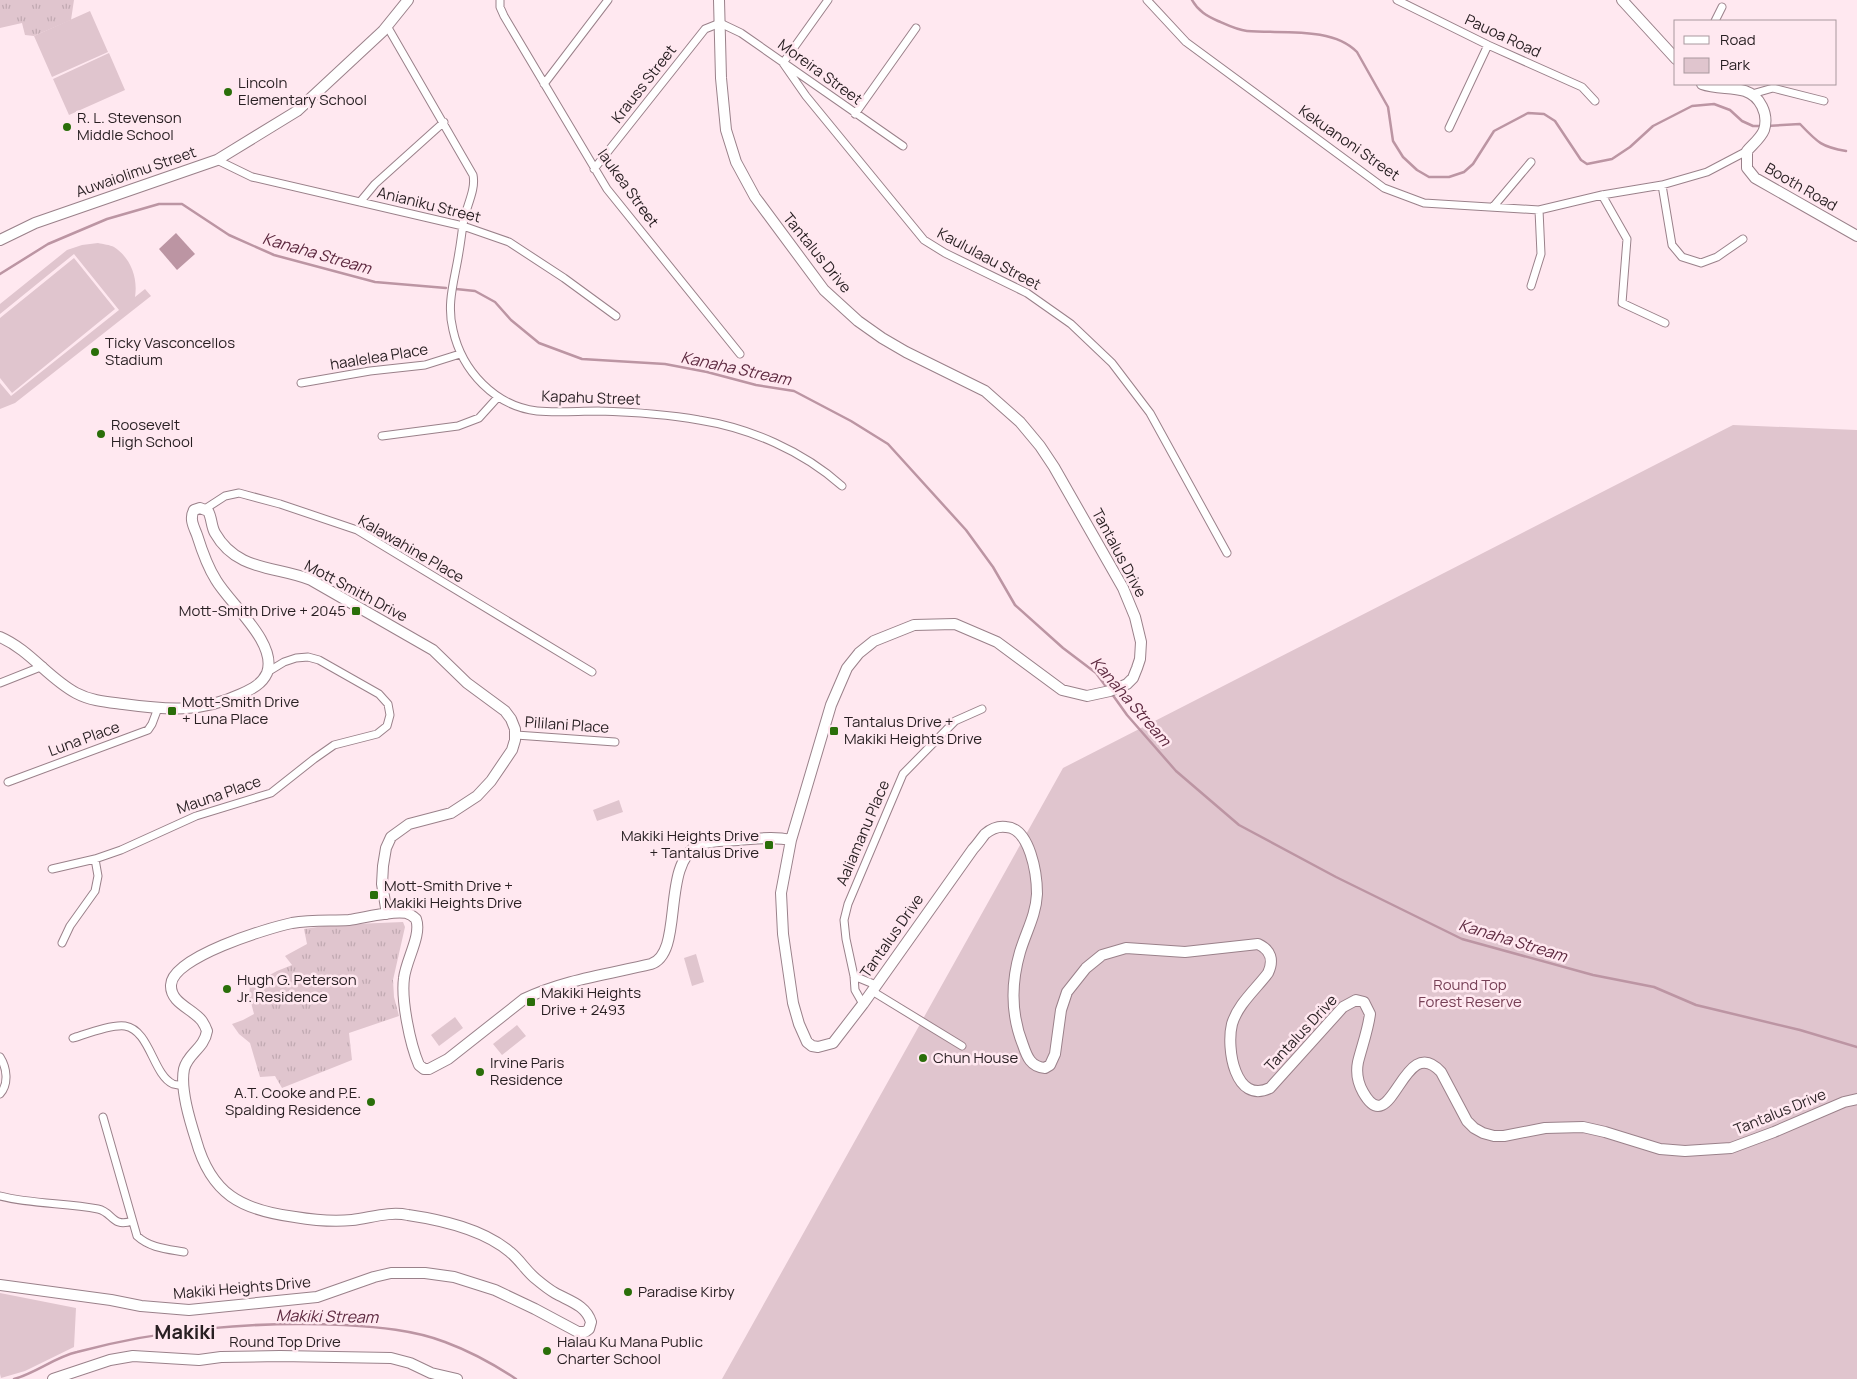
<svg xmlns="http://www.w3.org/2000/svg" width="1857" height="1379" font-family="Manrope,sans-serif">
  <defs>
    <pattern id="grass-tufts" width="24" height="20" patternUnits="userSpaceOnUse" patternTransform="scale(1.25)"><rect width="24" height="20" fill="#e0c5ce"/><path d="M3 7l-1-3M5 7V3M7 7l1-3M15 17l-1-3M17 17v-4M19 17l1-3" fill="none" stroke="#c0a9b1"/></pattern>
  </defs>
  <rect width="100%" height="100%" fill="#ffe8f0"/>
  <path fill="url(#grass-tufts)" d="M0 0H74L71 20 34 36 25 35 22 23 0 28Z
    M403 922 405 927 393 980 394 997 399 1016 349 1033 352 1060 282 1088 275 1076 260 1077 250 1043 239 1034 232 1024 243 1020 254 1014 249 995 250 986 277 971 292 965 285 956 307 944 304 929 331 925Z"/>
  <path fill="#e0c5ce" d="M90 11 108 52 52 77 34 36Z
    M109 53 125 90 69 115 53 79Z
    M98 243C103 244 110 245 114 247 131 258 138 278 135 297L145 289 151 296 15 403 0 409V383L11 396 119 310 74 254 0 314V304L67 250 82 245Z
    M74 258 115 309 12 393 0 378V318Z
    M1733 425 1857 430V1379H722L1063 768Z
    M619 800 623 812 597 821 593 810Z
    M696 954 704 982 692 986 684 958Z
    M455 1017 463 1028 439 1046 431 1035Z
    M517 1025 526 1036 502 1055 493 1044Z
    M0 1293 76 1308 74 1347 25 1371 1 1378 0 1374Z"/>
  <path fill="#bc95a3" d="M176 233 195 254 177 270 159 249Z"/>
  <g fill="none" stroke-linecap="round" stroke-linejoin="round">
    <path stroke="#bc95a3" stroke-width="2.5" d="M1192 0C1198 11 1207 16 1218 21 1227 25 1237 30 1247 31 1281 34 1332 26 1357 52L1388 107 1393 141 1403 157 1417 170 1429 177H1449L1464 172 1473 164 1494 131 1528 113 1544 114 1555 121 1581 160 1587 164 1612 159 1630 147 1653 126 1692 106 1714 104 1730 110 1742 121 1753 126H1762
      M1767 126 1800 124C1818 143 1822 147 1846 151
      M0 274 48 244 107 219 159 204H182L229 235 274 255 375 282 446 288
      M456 289 475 291 495 302 511 320 539 343 582 359 665 364 707 372 756 385 794 391 851 421 888 444 966 530 993 567 1015 605 1063 648 1096 673 1107 688
      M1112 694 1127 715 1176 771 1239 825 1336 877 1462 939 1593 975 1654 987 1696 1005 1800 1030 1857 1047
      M14 1379C36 1373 55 1357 77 1352 162 1329 256 1321 344 1325 378 1327 414 1330 445 1342 472 1352 492 1363 516 1379"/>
    <g stroke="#9a818a" stroke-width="9">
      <path id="street" d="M500 0V7L504 16 607 189 740 354
        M828 0 783 63 806 96 924 240 945 253 1027 293 1071 324 1112 363 1150 413 1227 553
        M1147 0 1186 42 1384 188 1424 203 1539 210 1602 195 1662 185 1707 172 1747 151
        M1397 0 1488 45 1582 87 1595 101
        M1715 21 1722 7
        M387 26 473 175C476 189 467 205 464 219 462 230 461 241 459 252 455 279 446 303 453 330 462 371 495 406 537 411 557 413 578 411 598 411 632 412 666 414 699 420 750 428 803 451 842 486
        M544 84 608 0
        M1752 94 1773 88 1824 101
        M855 114 916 28
        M1449 128 1488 45
        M217 160 252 177 463 226 509 242 564 278 616 316
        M594 169 705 29 720 23 741 33 903 146
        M1662 185 1672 245 1682 257 1701 263 1717 257 1743 239
        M1602 195 1627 239 1622 303 1665 323
        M360 202 375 184 444 122
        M1493 207 1531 162
        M1531 286 1541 254 1539 210
        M301 383 370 371 425 365 460 354
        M382 436 458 426 479 418 498 397
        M205 509 225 496 239 493 280 504 357 530 592 672
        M0 683 43 666
        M516 735 615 742
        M8 782 148 730 152 724 158 708
        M52 869 95 859 121 850 196 816 271 793 314 759 334 745 377 734 387 726 390 715 388 704 379 694 319 660 308 657 296 658 284 662 266 673
        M62 943 70 926 95 891 98 876 95 859
        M854 976 876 985
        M872 991 962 1046
        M863 1004 855 990 854 976 846 939 844 920 848 904 903 774 955 721 982 709
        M73 1038C86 1034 112 1024 125 1026 150 1030 153 1075 173 1084 176 1085 181 1085 184 1086
        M0 1057C7 1068 9 1084 0 1094
        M103 1117 137 1236C150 1248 167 1249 184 1252
        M0 1196C32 1204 65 1203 98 1209 113 1212 112 1228 132 1221"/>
    </g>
    <g stroke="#9a818a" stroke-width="12">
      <path id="secondary" d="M719 0 721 78 726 130 736 162 755 197 824 290 858 321 882 338 906 352 985 391 1020 422 1040 446 1054 467 1123 588 1135 617 1141 642 1140 659 1137 668 1133 678 1127 684 1110 691 1087 696 1062 690 997 642 955 624 914 625 874 641 859 653 847 668 831 705 791 840 781 893 783 934 793 1003 799 1024 807 1042 812 1046 818 1047 833 1043 863 1004 973 849C977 845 981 839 985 834 991 829 999 826 1006 827 1030 828 1037 874 1037 894 1036 915 1026 932 1020 952 1011 983 1011 1015 1023 1045 1027 1057 1031 1067 1045 1068L1050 1065 1055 1054 1061 1010 1067 992 1086 968 1102 955 1126 948 1185 952 1258 944C1271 950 1274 960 1268 973 1256 989 1238 1004 1232 1024 1226 1048 1235 1105 1270 1088L1343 1007 1356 1000 1364 1002 1370 1014C1368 1030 1362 1046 1358 1062 1356 1072 1358 1083 1363 1092 1392 1144 1403 1030 1441 1072L1467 1121 1474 1128 1483 1133 1494 1136H1504L1545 1128 1583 1127 1605 1132 1660 1149 1685 1151 1731 1148 1774 1132 1844 1102 1857 1099
        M1622 0 1676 59
        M1702 84C1716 89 1731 87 1745 91 1760 96 1769 114 1764 130 1761 138 1752 145 1747 151V168L1755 178 1857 236
        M0 240 35 223 217 160 297 111 383 31 408 0
        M0 637C30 650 48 678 76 693 91 701 107 702 123 704 167 710 200 713 241 694 252 689 262 684 267 673 278 643 230 604 216 580 207 566 202 551 197 535 194 527 189 519 194 510L200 508 208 511C212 518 211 526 215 533 237 572 277 566 311 580L433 650 467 683 505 711 511 719 515 729V740L512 750 491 781 477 796 451 813 409 824 391 837 386 848 383 866 382 884 387 914
        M0 1285 111 1300 141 1306 189 1310 317 1297 374 1277 391 1273H425L454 1277 495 1290 535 1309 578 1332H585L589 1329 591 1322C586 1305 569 1301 555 1293 548 1289 542 1284 536 1279 526 1271 520 1260 510 1252 483 1229 442 1220 408 1215 389 1211 370 1218 352 1220 333 1222 313 1220 295 1217 241 1210 211 1194 196 1140 190 1121 180 1089 184 1069 188 1053 204 1049 207 1031 206 1028 204 1024 202 1021 193 1009 170 1003 171 985 172 957 268 928 292 923 311 920 330 921 349 920 364 918 393 910 406 913 410 914 413 916 416 919 422 935 406 960 404 978 401 1000 410 1044 419 1065L424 1069H429L448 1059 524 999C563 980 609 974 651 964 685 953 660 863 699 845 710 840 726 841 738 840 756 839 773 836 791 840
        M53 1379 110 1360 133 1356 199 1360 221 1357 280 1356 391 1358 410 1363 431 1373 457 1379"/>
    </g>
    <use href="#street" stroke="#fff" stroke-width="7"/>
    <use href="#secondary" stroke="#fff" stroke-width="10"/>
  </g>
  <g fill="#2a6e09" stroke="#ffe8f0" stroke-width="2">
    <circle cx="228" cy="92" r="5"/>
    <circle cx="67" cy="127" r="5"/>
    <circle cx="95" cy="352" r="5"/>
    <circle cx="101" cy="434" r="5"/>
    <rect x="351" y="606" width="10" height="10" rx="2.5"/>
    <rect x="167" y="706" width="10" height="10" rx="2.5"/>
    <rect x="829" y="726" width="10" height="10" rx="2.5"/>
    <rect x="764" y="840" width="10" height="10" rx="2.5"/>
    <rect x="369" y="890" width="10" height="10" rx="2.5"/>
    <circle cx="227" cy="989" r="5"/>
    <rect x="526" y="997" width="10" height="10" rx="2.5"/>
    <circle cx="923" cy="1058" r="5"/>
    <circle cx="480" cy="1072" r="5"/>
    <circle cx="371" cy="1102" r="5"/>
    <circle cx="628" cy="1292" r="5"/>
    <circle cx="547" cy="1351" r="5"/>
  </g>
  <g text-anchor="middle" stroke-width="5" stroke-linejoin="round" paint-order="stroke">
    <g font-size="15" fill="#281f22" stroke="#ffe8f0">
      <text transform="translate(1503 36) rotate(25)" y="5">Pauoa Road</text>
      <text transform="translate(820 72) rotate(36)" y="5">Moreira Street</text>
      <text transform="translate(644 84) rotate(-52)" y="5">Krauss Street</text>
      <text transform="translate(1349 143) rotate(35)" y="5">Kekuanoni Street</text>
      <text transform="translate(136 172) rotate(-19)" y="5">Auwaiolimu Street</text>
      <text transform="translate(1801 187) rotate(30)" y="5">Booth Road</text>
      <text transform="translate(628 188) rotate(54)" y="5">Iaukea Street</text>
      <text transform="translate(429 205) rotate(14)" y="5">Anianiku Street</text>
      <text transform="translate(817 253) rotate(51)" y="5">Tantalus Drive</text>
      <text transform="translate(989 259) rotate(28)" y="5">Kaululaau Street</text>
      <text transform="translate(379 357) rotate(-9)" y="5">haalelea Place</text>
      <text transform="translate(591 398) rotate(2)" y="5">Kapahu Street</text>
      <text transform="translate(411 549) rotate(30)" y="5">Kalawahine Place</text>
      <text transform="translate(1119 553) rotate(62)" y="5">Tantalus Drive</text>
      <text transform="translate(356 591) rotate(28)" y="5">Mott Smith Drive</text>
      <text transform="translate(567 725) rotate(4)" y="5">Pililani Place</text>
      <text transform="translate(84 739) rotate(-20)" y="5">Luna Place</text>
      <text transform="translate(219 795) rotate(-19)" y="5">Mauna Place</text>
      <text transform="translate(863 833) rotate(-67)" y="5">Aaliamanu Place</text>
      <text transform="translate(892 936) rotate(-55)" y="5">Tantalus Drive</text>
      <text transform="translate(1301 1033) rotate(-47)" y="5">Tantalus Drive</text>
      <text transform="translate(1780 1112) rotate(-22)" y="5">Tantalus Drive</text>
      <text transform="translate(242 1288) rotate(-5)" y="5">Makiki Heights Drive</text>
      <text x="285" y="1347">Round Top Drive</text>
    </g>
    <g font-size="15" fill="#281f22" stroke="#ffe8f0" text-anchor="start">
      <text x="238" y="88">Lincoln<tspan x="238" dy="17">Elementary School</tspan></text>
      <text x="77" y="123">R. L. Stevenson<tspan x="77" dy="17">Middle School</tspan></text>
      <text x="105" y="348">Ticky Vasconcellos<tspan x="105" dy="17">Stadium</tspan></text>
      <text x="111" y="430">Roosevelt<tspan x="111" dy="17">High School</tspan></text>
      <text x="346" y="616" text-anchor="end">Mott-Smith Drive + 2045</text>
      <text x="182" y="707">Mott-Smith Drive<tspan x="182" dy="17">+ Luna Place</tspan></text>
      <text x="844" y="727">Tantalus Drive +<tspan x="844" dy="17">Makiki Heights Drive</tspan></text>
      <text x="759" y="841" text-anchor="end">Makiki Heights Drive<tspan x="759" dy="17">+ Tantalus Drive</tspan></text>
      <text x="384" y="891">Mott-Smith Drive +<tspan x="384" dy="17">Makiki Heights Drive</tspan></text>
      <text x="237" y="985">Hugh G. Peterson<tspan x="237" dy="17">Jr. Residence</tspan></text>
      <text x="541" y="998">Makiki Heights<tspan x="541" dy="17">Drive + 2493</tspan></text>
      <text x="933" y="1063">Chun House</text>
      <text x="490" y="1068">Irvine Paris<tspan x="490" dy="17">Residence</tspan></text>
      <text x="361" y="1098" text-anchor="end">A.T. Cooke and P.E.<tspan x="361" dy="17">Spalding Residence</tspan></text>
      <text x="638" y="1297">Paradise Kirby</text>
      <text x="557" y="1347">Halau Ku Mana Public<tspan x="557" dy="17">Charter School</tspan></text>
    </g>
    <g font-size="15" fill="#774056" stroke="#ffe8f0">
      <text x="1470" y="990">Round Top<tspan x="1470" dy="17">Forest Reserve</tspan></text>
    </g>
    <g font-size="16" font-style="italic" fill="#5e2a40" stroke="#ffe8f0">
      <text transform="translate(317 253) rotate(16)" y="6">Kanaha Stream</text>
      <text transform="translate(736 368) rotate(12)" y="6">Kanaha Stream</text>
      <text transform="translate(1131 701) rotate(49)" y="6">Kanaha Stream</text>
      <text transform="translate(1513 940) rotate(17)" y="6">Kanaha Stream</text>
      <text transform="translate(327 1316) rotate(1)" y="6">Makiki Stream</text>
    </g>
    <g font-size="20" font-weight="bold" fill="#281f22" stroke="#ffe8f0">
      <text x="185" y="1339">Makiki</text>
    </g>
  </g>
  <rect x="1674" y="20" width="162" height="65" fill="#ffe8f0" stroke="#a9989e"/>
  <rect x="1684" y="36" width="25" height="8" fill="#ffffff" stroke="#a9989e"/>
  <text x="1720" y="45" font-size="15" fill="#281f22">Road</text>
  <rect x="1684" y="58" width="25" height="15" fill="#e0c5ce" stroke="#a9989e"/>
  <text x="1720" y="70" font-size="15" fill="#281f22">Park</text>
</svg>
